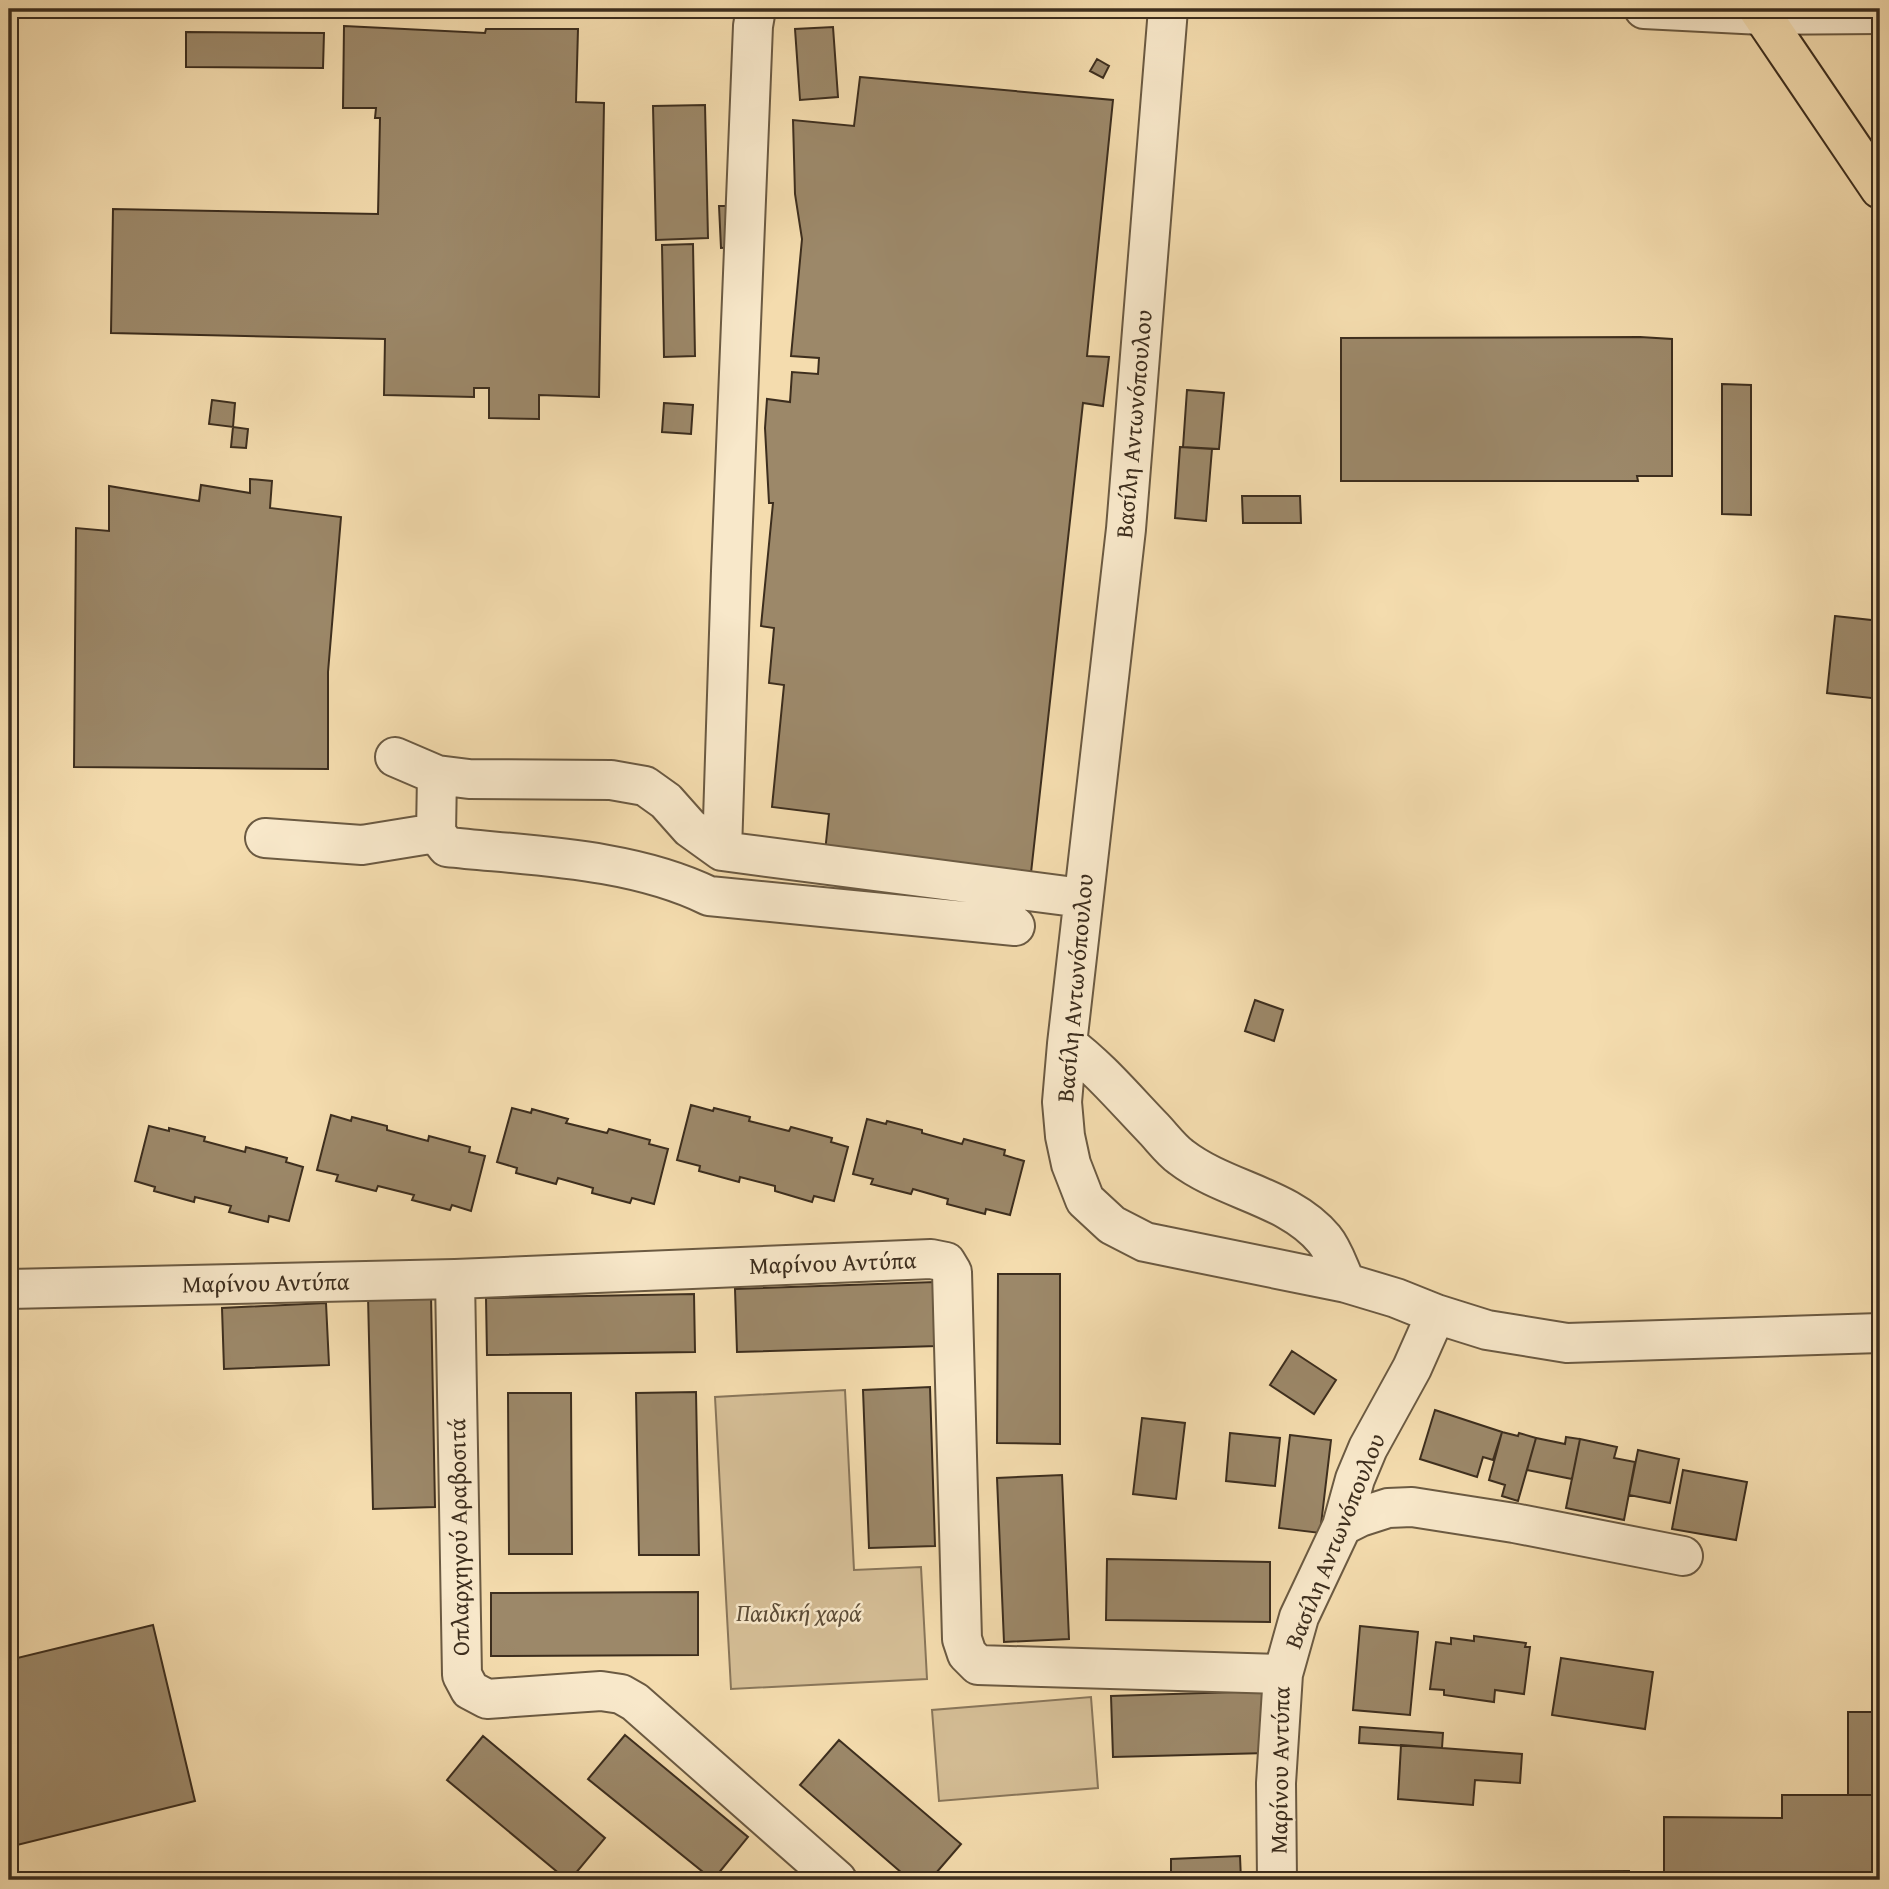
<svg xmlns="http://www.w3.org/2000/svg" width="1889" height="1889" font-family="'Gentium Book Plus',serif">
  <rect width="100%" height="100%" fill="#f4dcae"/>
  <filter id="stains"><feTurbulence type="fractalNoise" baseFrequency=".00286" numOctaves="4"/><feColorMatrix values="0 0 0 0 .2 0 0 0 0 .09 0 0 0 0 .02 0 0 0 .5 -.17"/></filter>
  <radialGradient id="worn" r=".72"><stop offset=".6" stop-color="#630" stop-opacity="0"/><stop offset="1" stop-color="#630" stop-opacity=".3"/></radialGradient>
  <path fill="#d5be96" stroke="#89765a" stroke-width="2" d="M845 1390 854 1570 921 1567 927 1679 731 1689 715 1397Z
    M1091 1697 1098 1788 939 1801 932 1710Z"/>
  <path fill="#9c8869" stroke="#3d2e1e" stroke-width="2" d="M344 26 485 33 486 29H578L576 102 604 103 599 397 539 395V419L489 418V388H474V397L384 395 385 339 111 333 113 209 378 214 380 118H375L376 108H343Z
    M833 27 838 97 800 100 795 29Z
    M186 32 324 33 323 68 186 67Z
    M1097 59 1109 66 1103 78 1090 71Z
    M860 77 1113 100 1087 356 1109 357 1103 406 1083 403 1031 873 825 852 829 814 772 807 784 685 769 683 774 628 761 626 773 503H769L765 428 767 399 790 402 792 372 818 374 819 358 791 356 802 239 795 194 793 120 854 126Z
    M705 105 708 238 656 240 653 106Z
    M719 206H734L737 247 721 248Z
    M693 244 695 356 664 357 662 245Z
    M1640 337 1672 339V476H1637L1638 481H1341V338Z
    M1722 384 1751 385V515L1722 514Z
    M1187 390 1224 393 1219 449 1183 447Z
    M212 400 235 403 233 427 209 424Z
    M664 403 693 405 691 434 662 432Z
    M233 427 248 429 246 448 231 447Z
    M1180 447 1212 449 1206 521 1175 518Z
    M250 479 272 481 270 508 341 517 328 672V769L74 767 76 528 109 531V486L199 501 201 485 250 493Z
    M1242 496H1300L1301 523H1243Z
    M1835 616 1880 621V699L1827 693Z
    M1255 1000 1283 1010 1274 1041 1245 1031Z
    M691 1105 713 1111 714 1108 750 1117 749 1121 789 1131 791 1127 832 1138 831 1142 848 1147 834 1201 814 1196 812 1202 775 1191V1186L740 1177 739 1182 699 1171 700 1166 677 1160Z
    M512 1108 531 1113 532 1109 568 1119 566 1123 607 1133 609 1129 650 1140 649 1144 668 1149 654 1204 632 1198 630 1203 592 1193 593 1188 558 1178 556 1184 516 1173 517 1168 497 1162Z
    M331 1115 351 1121 352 1117 387 1126V1130L428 1141 429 1136 470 1147 469 1152 485 1156 471 1211 452 1205 450 1210 412 1200 414 1195 378 1186 376 1191 336 1181 338 1175 317 1170Z
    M867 1119 886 1124 887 1121 922 1130V1133L962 1144 964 1139 1005 1150 1004 1155 1024 1161 1010 1215 986 1209 985 1214 947 1204 948 1199 913 1189 911 1194 871 1184 873 1179 853 1174Z
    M149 1126 169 1131V1128L205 1137 204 1141 245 1152 246 1147 287 1158 286 1162 303 1167 289 1221 269 1216 268 1222 229 1212 231 1206 195 1197 194 1202 154 1191 155 1187 135 1181Z
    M998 1274H1060V1444L997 1443Z
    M935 1282 937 1346 737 1352 735 1289Z
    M694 1294 695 1352 487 1355 486 1298Z
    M431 1295 435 1507 373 1509 368 1296Z
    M326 1303 329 1365 224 1369 222 1308Z
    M1292 1351 1336 1380 1314 1414 1270 1385Z
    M930 1387 935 1546 869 1548 863 1390Z
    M696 1392 699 1555H639L636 1393Z
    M508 1393H571L572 1554H509Z
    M1435 1410 1502 1432 1493 1460 1483 1457 1477 1477 1420 1459Z
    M1142 1418 1185 1423 1176 1499 1133 1494Z
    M1502 1432 1518 1436 1519 1433 1536 1438 1518 1501 1502 1496 1505 1485 1489 1480Z
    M1230 1433 1280 1438 1275 1486 1226 1481Z
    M1290 1435 1331 1440 1320 1533 1279 1528Z
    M1566 1437 1580 1439 1572 1479 1527 1470 1536 1438 1565 1444Z
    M1580 1439 1617 1447 1614 1458 1635 1462 1624 1520 1566 1508Z
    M1638 1450 1679 1459 1670 1503 1629 1495Z
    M1683 1470 1747 1482 1736 1540 1672 1529Z
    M1062 1475 1069 1639 1004 1642 997 1478Z
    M1107 1559 1270 1562V1622L1106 1620Z
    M698 1592V1655L491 1656V1593Z
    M153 1625 195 1801 9 1847V1660Z
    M1360 1626 1418 1632 1410 1715 1353 1710Z
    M1474 1636 1526 1643 1525 1647H1530L1524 1694 1495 1690 1494 1702 1444 1695V1690L1430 1689 1436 1642 1451 1644V1638L1474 1641Z
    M1561 1658 1653 1672 1645 1729 1552 1715Z
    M1266 1691 1267 1753 1113 1757 1111 1696Z
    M1848 1712H1873V1718H1880V1795H1848Z
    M1360 1727 1443 1733 1442 1748 1359 1743Z
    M625 1735 748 1837 713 1880 588 1779Z
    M483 1736 605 1838 570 1880H567L447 1780Z
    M839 1740 961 1844 930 1880H910L800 1785Z
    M1401 1745 1522 1754 1520 1783 1475 1780 1473 1805 1398 1799Z
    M1782 1795H1880V1880H1664V1817L1782 1818Z
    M1240 1856 1241 1880H1171V1859Z
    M1629 1871V1880H1423V1872Z"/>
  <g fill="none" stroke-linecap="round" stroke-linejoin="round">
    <g stroke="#6b5a42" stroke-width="42">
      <path id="minor" d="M1168 9 1126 529 1067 1044 1062 1102 1065 1136 1071 1164 1085 1200 1112 1225 1145 1242 1346 1283 1396 1298 1436 1314 1412 1368 1368 1448 1355 1479 1342 1526 1299 1617 1283 1674
        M1644 9 1762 15 1880 14
        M395 757 437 775 469 779 611 780 645 786 666 801 690 828 722 851 1082 898
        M437 775 436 833 447 847C533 856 631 858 709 896L1015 926
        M265 838 362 845 436 833
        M722 851 731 571 753 26 756 9
        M1067 1044C1098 1067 1124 1098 1151 1126 1161 1136 1170 1149 1181 1157 1225 1191 1288 1196 1324 1239 1334 1251 1339 1269 1346 1283
        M455 1279 462 1675 470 1690 487 1699 601 1691 621 1694 635 1702 837 1880
        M9 1289 455 1279 931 1259 946 1262 952 1272 962 1639 967 1654 978 1665 1283 1674 1276 1783 1277 1880
        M1436 1314 1487 1330 1567 1343 1880 1333
        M1342 1526 1360 1517 1388 1508 1412 1507 1514 1523 1683 1556"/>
    </g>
    <g stroke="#3d2e1e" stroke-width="42">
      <path id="major" d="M1758 9 1880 189"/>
    </g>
    <use href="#minor" stroke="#f8e8ca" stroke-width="38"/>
    <use href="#major" stroke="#f4dcae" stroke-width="38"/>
  </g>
  <g text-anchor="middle" stroke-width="5" stroke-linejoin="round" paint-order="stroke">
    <g font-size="24" fill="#3d2e1e" stroke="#f8e8ca">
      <text transform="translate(1134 424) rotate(-85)" y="8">Βασίλη Αντωνόπουλου</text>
      <text transform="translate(1075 988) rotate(-85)" y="8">Βασίλη Αντωνόπουλου</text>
      <text transform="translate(833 1263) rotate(-2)" y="8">Μαρίνου Αντύπα</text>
      <text transform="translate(266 1283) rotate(-1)" y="8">Μαρίνου Αντύπα</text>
      <text transform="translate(459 1537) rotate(-91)" y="8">Οπλαρχηγού Αραβοσιτά</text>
      <text transform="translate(1335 1541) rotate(-68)" y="8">Βασίλη Αντωνόπουλου</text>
      <text transform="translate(1280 1770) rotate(-89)" y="8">Μαρίνου Αντύπα</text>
    </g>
    <g font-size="24" font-style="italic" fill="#5b4b36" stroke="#f8e8ca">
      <text x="799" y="1621">Παιδική χαρά</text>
    </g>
  </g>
  <rect width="1889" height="1889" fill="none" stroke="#f4dcae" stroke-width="35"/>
  <rect x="10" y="10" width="1868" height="1868" fill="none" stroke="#3d2e1e" stroke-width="3.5"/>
  <rect x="18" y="18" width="1854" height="1854" fill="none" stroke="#3d2e1e" stroke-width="2"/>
  <rect width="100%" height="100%" filter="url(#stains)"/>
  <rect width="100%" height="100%" fill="url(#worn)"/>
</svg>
